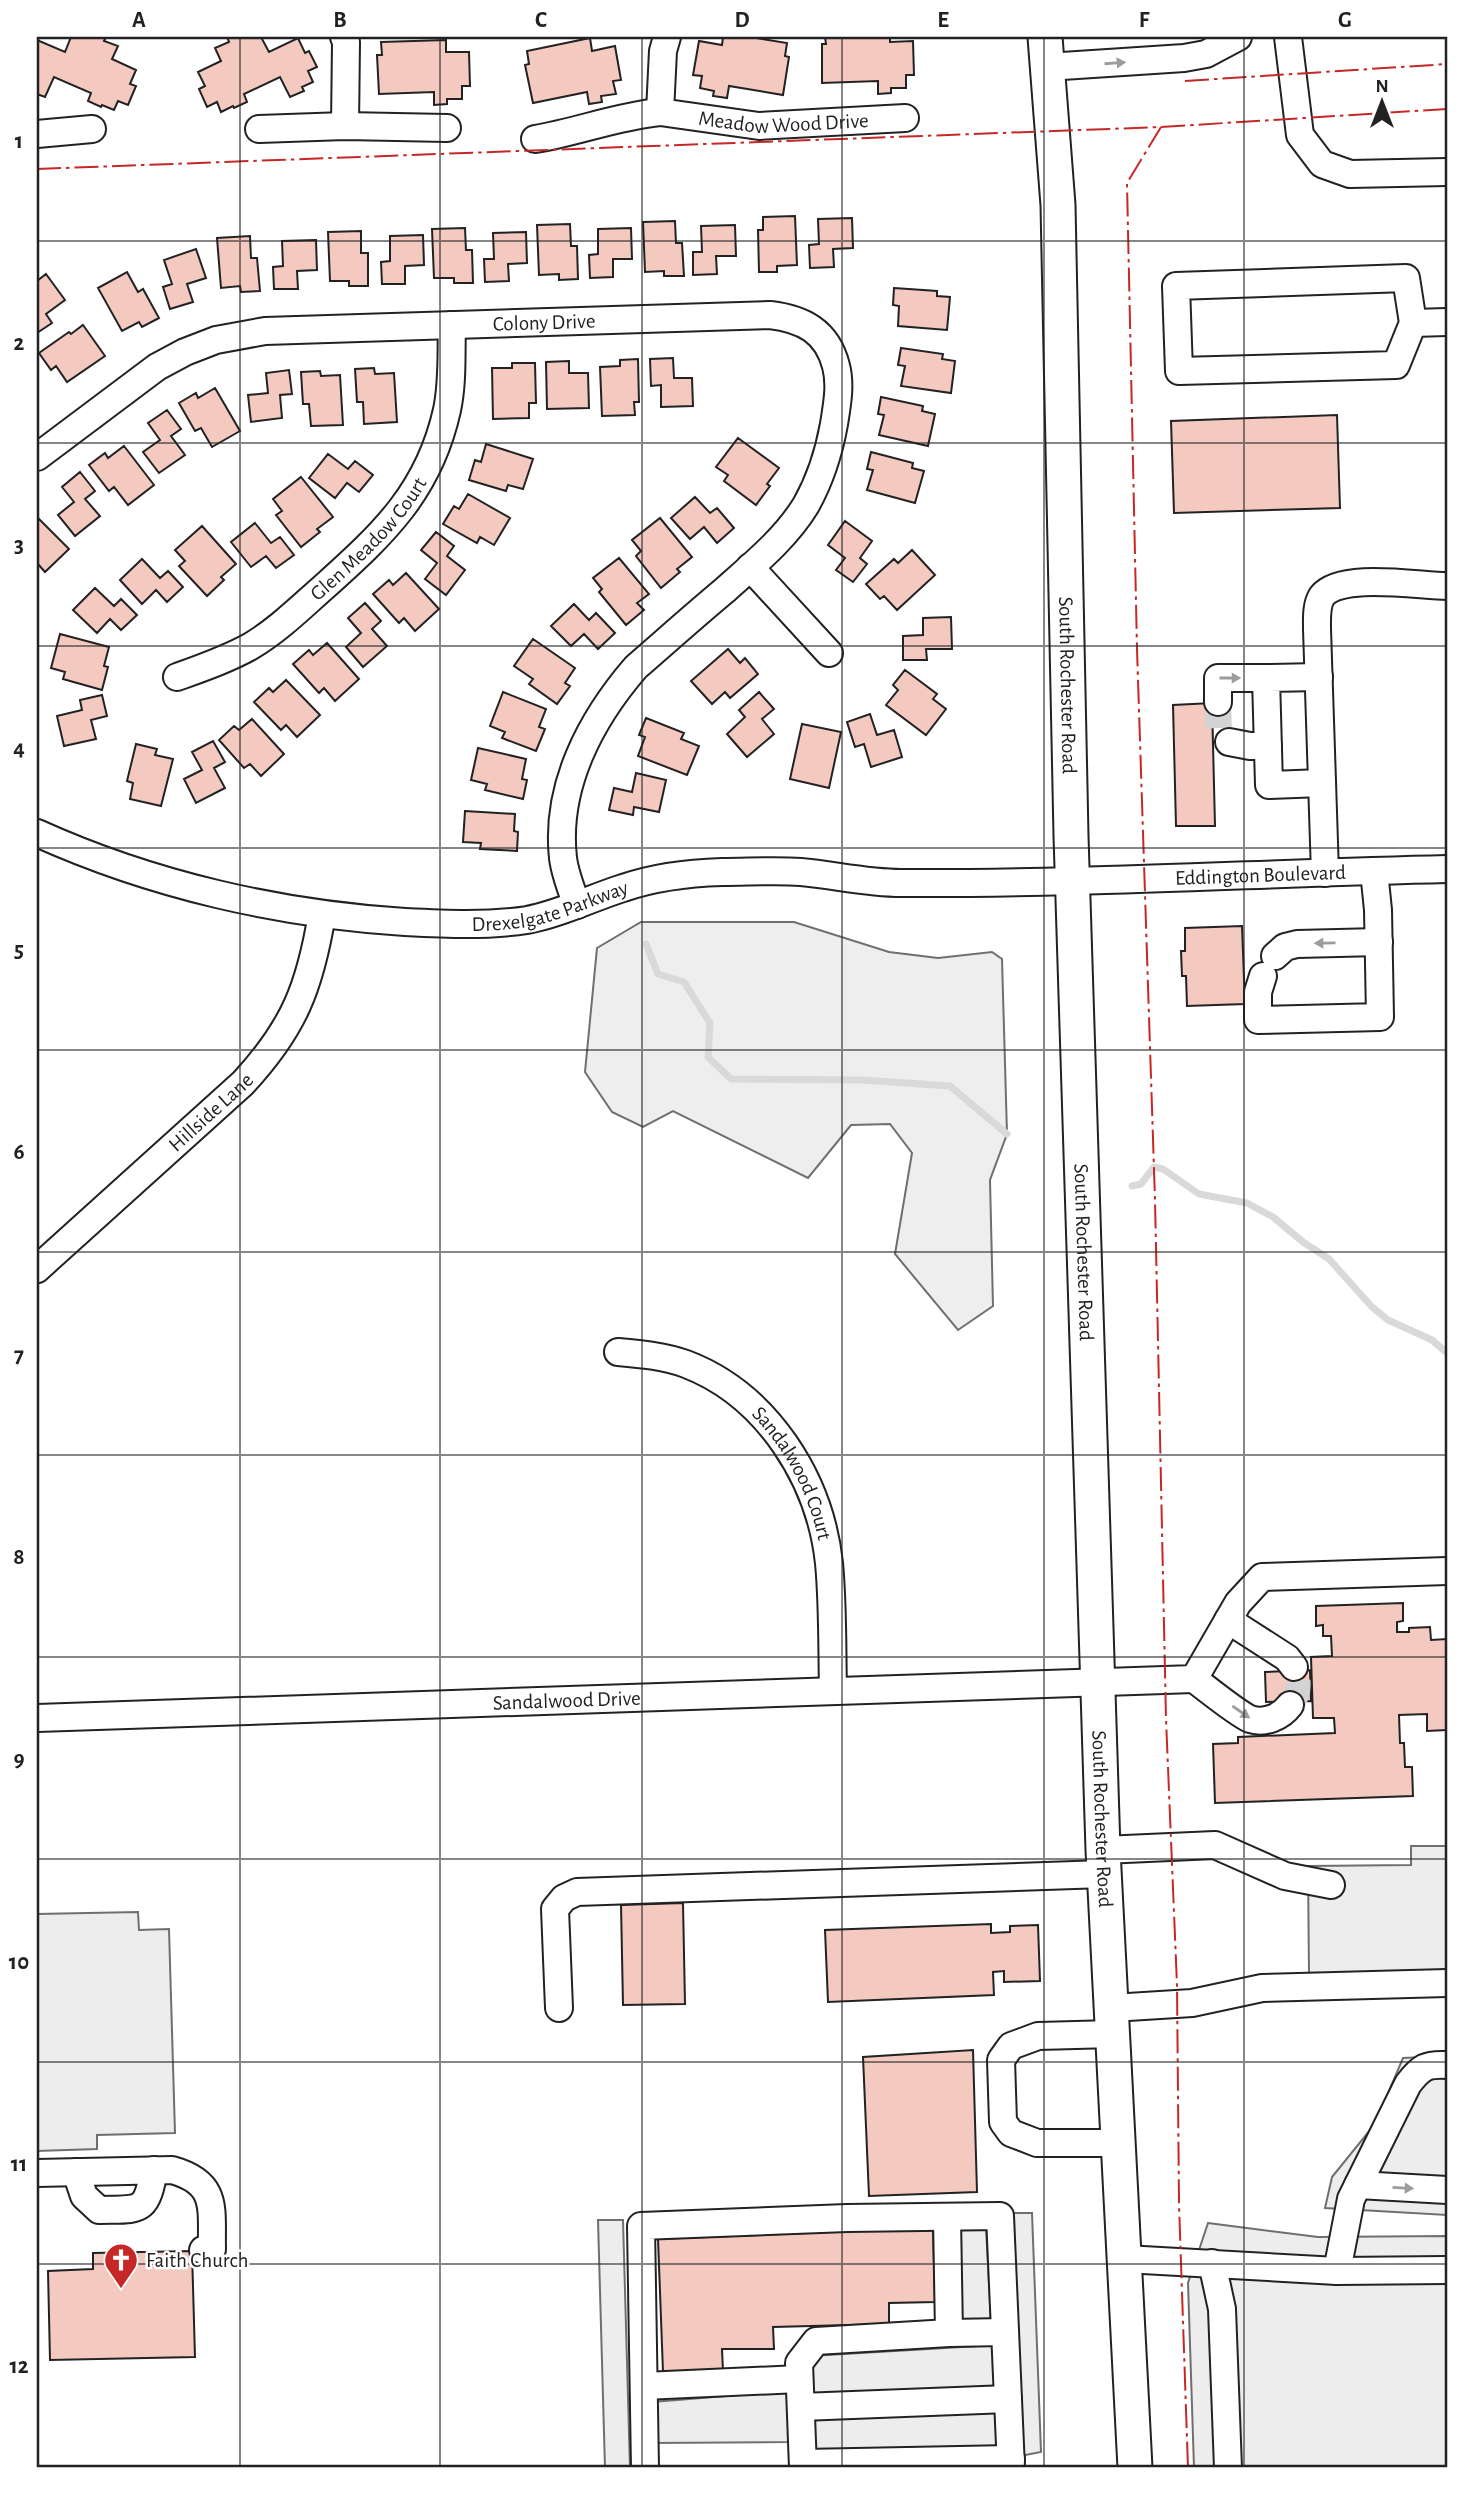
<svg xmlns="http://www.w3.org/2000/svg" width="1484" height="2505" font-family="'Alegreya Sans',sans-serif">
  <rect width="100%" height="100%" fill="#fff"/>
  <path fill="#eee" stroke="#6f6f6f" stroke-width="2" d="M641 922H794L889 952 938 958 992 952 1002 959 1007 1134 990 1180 993 1306 958 1330 895 1254 912 1153 890 1124 851 1125 808 1178 673 1111 643 1127 612 1112 585 1072 597 948Z"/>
  <path fill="#ededed" stroke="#6f6f6f" stroke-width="2" d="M1411 1846H1447V1974L1309 1975 1308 1866 1411 1865Z
    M138 1912 139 1930 169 1929 175 2133 97 2135V2149L37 2151V1914Z
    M1447 2056V2215L1325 2208 1332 2177 1375 2124 1403 2058Z
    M1012 2213H1032L1041 2452 1020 2456Z
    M598 2220H623L630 2468H605Z
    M1208 2223 1318 2237 1447 2236V2468H1194L1188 2283Z
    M960 2224 986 2227 991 2322 960 2320Z
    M996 2345 1001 2468H812L810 2356Z
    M788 2391V2442L652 2443V2402Z"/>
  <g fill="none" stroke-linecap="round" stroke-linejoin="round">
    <path stroke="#d9d9d9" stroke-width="7" d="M646 944 658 974 684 982 710 1023 708 1057 731 1079 862 1080 950 1086 1007 1134
      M1132 1186 1141 1184 1154 1167 1163 1169 1199 1194 1247 1203 1273 1217 1303 1242 1329 1259 1372 1307 1388 1320 1432 1340 1447 1353"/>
  </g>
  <path fill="#f3c9c0" stroke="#222" stroke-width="2" d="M71 37H106L104 41 118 46 112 59 136 70 130 84 136 86 128 105 118 101 114 110 102 105 101 107 88 101 91 93 54 77 45 97 37 94V40L65 52Z
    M227 37H261L269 52 298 38 305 53 309 51 317 67 308 71 313 82 302 87 304 91 290 97 280 77 244 94 247 102 234 108 233 106 221 112 217 102 207 107 199 89 205 86 198 72 221 61 215 48 229 42Z
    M723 37H750L787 43 785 56 789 57 783 95 729 86 727 98 713 96 714 91 700 88 702 76 693 75 699 41 722 45Z
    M825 37H890V42L913 41 914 75H906V88H891V93L878 94V81L822 83V44H826Z
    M590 38 592 51 615 46 621 80 613 81 616 94 601 96 602 102 589 104 587 92 533 103 525 65 529 64 527 51Z
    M446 40V52H469L470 86H462V99H447V104L434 105V92L379 94 377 55H382L381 42Z
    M795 216 797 265 777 266V272H759L758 230H763V217Z
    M852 218 853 248 833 249 834 267 810 268 809 245 819 244 818 219Z
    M675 221 676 243H682L684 276H664V271L645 272 643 222Z
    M570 224 571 246H577L578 279 559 280V274L539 275 537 225Z
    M735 225 736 256H716L717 274 693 275V252H702L701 226Z
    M465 228 466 250H472L473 283H454V278H434L432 229Z
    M631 228 632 259H613V277L590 278 589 255 598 254V229Z
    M361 231V253H368V286H349V281H330L328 232Z
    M526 232 527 263 508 264 509 281 485 282 484 259H494L493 233Z
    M423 235 424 265 405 266V284H382L381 262 390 261V236Z
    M250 236 251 258H257L260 291 241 292 240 286 221 288 217 238Z
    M316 240 317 270 297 271 298 289H274L273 267 283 266 282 241Z
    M196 249 206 278 187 284 193 302 170 309 163 287 172 284 164 260Z
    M127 272 138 292 143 289 159 318 142 327 139 322 122 331 98 288Z
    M46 274 65 300 46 314 52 323 37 333V281Z
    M894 288 937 291V296L950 297 947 330 898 326 899 306 893 305Z
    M83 325 105 356 67 382 56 366 51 370 39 353 69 332 71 334Z
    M901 348 943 354 942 359 955 361 951 393 901 386 905 366 898 365Z
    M673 358 674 378H692L693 406 661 407V385L651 386 650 359Z
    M638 359 639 402H634L635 415 602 416 600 367 620 366V360Z
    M569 361V373H588L589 408 547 409 546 362Z
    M512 363H535L536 403H529V418L493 419 492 368H512Z
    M374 368 375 374 394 373 397 422 364 424 363 402H357L355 369Z
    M289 370 292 394 280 395 282 418 251 422 248 395 268 393 266 373Z
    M320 371 321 376 340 375 343 425 311 426 309 404H303L301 372Z
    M215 388 240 431 212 447 201 428 195 431 179 403 196 393 198 398Z
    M881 397 923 406 922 411 935 414 928 446 879 435 884 415 878 414Z
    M167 410 181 429 171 436 185 455 159 473 143 452 160 440 148 423Z
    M1337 415 1340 508 1174 513 1171 421Z
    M738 438 779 468 767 484 770 486 756 505 724 481 728 475 716 467Z
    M486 444 533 459 523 489 508 485 506 491 469 480 475 460 481 462Z
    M124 446 154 485 128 505 114 487 109 491 89 465 105 453 108 458Z
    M871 452 913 463 912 468 924 471 915 503 867 490 873 470 867 469Z
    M328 454 348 469 355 461 373 475 359 492 347 483 335 498 309 478Z
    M80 472 95 491 85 499 100 516 75 536 58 515 74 502 62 487Z
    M301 477 333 517 317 529 320 532 301 547 276 515 282 511 273 499Z
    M468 494 510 518 494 545 480 537 477 543 443 524 454 506 459 509Z
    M695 497 710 513 717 508 734 528 717 543 704 527 690 539 671 518Z
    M37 517 69 549 45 572 37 563Z
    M660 518 692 557 677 569 680 572 661 588 636 556 641 551 632 540Z
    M845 521 872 541 860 558 867 564 853 582 836 570 845 558 828 545Z
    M255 523 271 543 280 537 294 555 276 568 266 556 251 567 231 542Z
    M202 526 236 564 221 577 224 580 207 596 179 566 185 561 175 550Z
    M436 532 454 546 447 556 465 570 446 595 425 579 437 563 421 550Z
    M912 550 935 575 897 610 884 596 880 599 866 584 894 559 898 563Z
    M619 558 649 594 637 603 644 610 626 625 599 592 602 589 593 578Z
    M142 559 160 578 168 571 183 587 167 602 156 590 142 604 120 580Z
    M406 573 439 609 415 631 404 618 399 623 373 594 389 580 393 585Z
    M95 588 114 606 121 599 137 615 121 630 110 619 97 633 73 610Z
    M365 603 381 621 372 629 387 646 363 667 346 647 361 633 348 618Z
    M574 604 589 620 596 613 615 633 598 649 584 634 571 646 551 626Z
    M951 617 952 649H926L927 660H903V636L923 635V618Z
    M60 634 109 647 104 666 108 667 102 690 63 679 65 672 51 668Z
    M533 639 575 668 565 683 570 686 557 704 529 684 533 679 514 666Z
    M327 643 359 679 335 701 324 688 319 693 293 664 309 650 313 655Z
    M728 649 740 663 745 658 758 674 730 698 725 692 712 704 691 681Z
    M905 670 937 694 933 699 946 709 926 735 886 705 898 690 893 685Z
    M286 680 320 715 297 737 286 725 281 730 254 702 269 688 273 692Z
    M503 692 546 709 539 727 545 729 536 751 502 738 505 732 490 726Z
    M759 692 774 709 762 719 774 734 747 757 727 734 745 717 739 710Z
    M102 695 107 716 91 720 96 739 64 746 57 716 82 710 80 700Z
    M1212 703 1215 826H1176L1173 705Z
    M870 714 877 735 894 730 902 757 871 767 864 744 855 747 847 722Z
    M646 718 684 733 681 739 699 746 687 775 638 756 645 737 639 735Z
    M252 719 284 754 261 776 250 764 244 768 219 740 234 726 239 730Z
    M802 724 841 732 829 788 790 779Z
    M213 741 225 762 214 768 225 788 196 803 184 779 202 770 192 752Z
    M136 744 157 749 155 755 173 759 161 806 130 799 133 783 127 781Z
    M478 748 526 759 522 779 527 780 523 799 485 790 487 784 471 780Z
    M636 773 666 780 659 812 634 807 633 815 609 810 614 788 632 792Z
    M465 811 515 814 514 831 518 832 517 851 480 849 481 843 463 842Z
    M1242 926 1245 1004 1187 1006 1186 976H1182L1181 951H1185V928Z
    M1403 1603V1621L1397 1622V1632H1409V1628L1430 1627 1431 1640 1447 1639V1730L1427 1731V1714L1399 1715 1400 1743H1404L1405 1767H1412L1413 1796 1215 1803 1213 1744 1238 1743V1737L1335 1733 1334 1718H1313L1311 1657 1332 1656 1331 1636H1323V1625L1316 1626V1606Z
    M1310 1670 1311 1701 1266 1702 1265 1672Z
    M683 1903 685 2004 623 2005 621 1905Z
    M991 1924V1933L1010 1932V1926L1038 1925 1040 1981 1004 1982V1971L993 1972 994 1995 828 2002 825 1930Z
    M973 2050 977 2192 869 2196 863 2057Z
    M933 2228 935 2302 889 2303V2324L773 2327 774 2349H722L723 2371 663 2372 658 2239Z
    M192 2251 195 2357 50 2360 48 2271 93 2269V2253Z"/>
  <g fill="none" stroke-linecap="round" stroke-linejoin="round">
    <path stroke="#d3d3d3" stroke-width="26" stroke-dasharray="26 13" stroke-linecap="butt" d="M1218 702 1219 732 1229 742
      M1290 1705C1300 1693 1299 1682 1294 1667"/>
    <g stroke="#222" stroke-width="30">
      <g id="minor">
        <path d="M344 37 346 42 345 126"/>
        <path id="s1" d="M667 37 663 51 660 112 759 126 905 118"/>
        <path d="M1288 37 1300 135 1322 164 1350 174 1447 172"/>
        <path d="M1047 67 1184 58 1206 54 1238 37"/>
        <path d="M259 129 345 126 447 128"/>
        <path d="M37 134 92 129"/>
        <path d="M535 139C577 132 618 116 660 112"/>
        <path d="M1406 278 1413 323 1396 365 1179 371 1176 286Z"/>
        <path d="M1413 323 1447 322"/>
        <path id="s2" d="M37 457 157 367 185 352 216 340 265 331 770 315C803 319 827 331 836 366 841 385 837 405 834 424 829 452 820 480 806 505 786 538 754 564 725 590 695 615 666 641 636 667 591 719 555 786 563 858 565 874 571 889 577 905"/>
        <path d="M750 567 829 653"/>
        <path id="s3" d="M177 677C202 668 228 659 251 646 278 630 301 607 325 586 384 533 429 491 447 410 453 382 451 353 452 325"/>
        <path d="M1319 677 1266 678 1269 785 1322 783"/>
        <path d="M1218 702V678H1266"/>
        <path d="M1229 742 1250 746H1268"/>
        <path id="s4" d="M37 833C152 885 279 914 405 922 445 924 488 926 527 920 560 914 591 898 623 888 655 877 688 873 722 872 748 872 775 870 801 872 834 875 867 883 901 883 1083 884 1265 873 1447 869"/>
        <path d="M1325 873 1317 629C1317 619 1316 605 1322 596 1341 572 1419 586 1447 586"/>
        <path d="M1275 956 1285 947 1297 944 1379 942"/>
        <path d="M1263 976 1258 992V1020L1380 1017 1378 910 1374 871"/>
        <path id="s5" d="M37 1269 243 1083C294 1028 310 987 322 914"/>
        <path id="s6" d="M618 1352C641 1354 664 1356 686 1364 767 1395 820 1479 829 1563 833 1605 832 1648 833 1691"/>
        <path d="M1228 1620 1287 1658 1294 1667"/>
        <path d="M1194 1679C1206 1688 1238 1714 1250 1719 1265 1724 1281 1717 1290 1705"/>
        <path id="s7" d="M37 1718 1194 1679 1238 1603 1262 1577 1447 1571"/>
        <path d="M1103 1850 1215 1845 1285 1876 1331 1885"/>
        <path d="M559 2008 555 1909 564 1898 577 1892 1104 1874"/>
        <path d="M1112 2008 1192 2003 1262 1988 1447 1983"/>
        <path d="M1113 2034 1038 2036 1011 2046 1001 2060 1003 2122 1011 2133 1037 2143H1118"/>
        <path d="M76 2172 84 2196 99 2210C141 2209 146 2214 154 2170"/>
        <path d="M37 2173 172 2170C219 2183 211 2209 212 2249L203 2250"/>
        <path d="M1358 2185 1447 2190"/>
        <path d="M1125 2259 1337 2271 1447 2270"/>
        <path d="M1212 2263 1222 2309 1228 2468"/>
        <path d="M1337 2271 1351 2199 1408 2084C1421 2067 1426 2064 1447 2065"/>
        <path d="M949 2333 1005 2332"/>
        <path d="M644 2386 799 2379"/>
        <path d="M801 2407 1008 2399"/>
        <path d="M803 2463 1011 2459"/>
        <path d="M645 2468 641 2226 847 2218 1000 2216 1011 2468"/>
        <path d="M803 2468 799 2363 816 2341 949 2333 947 2217"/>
      </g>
    </g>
    <g stroke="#222" stroke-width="37">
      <g id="major">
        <path id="s8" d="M1045 37 1058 205 1071 836 1103 1850 1135 2468"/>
      </g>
    </g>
    <use href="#minor" stroke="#fff" stroke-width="26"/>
    <use href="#major" stroke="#fff" stroke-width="33"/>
    <path stroke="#c62828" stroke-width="2" stroke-dasharray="24 5 3.5 5" stroke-linecap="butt" d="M1185 81 1447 64
      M1161 127 1127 183 1137 649 1155 1200 1166 1719 1177 1985 1179 2204 1188 2468
      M37 169 1161 127 1447 109"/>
  </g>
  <defs><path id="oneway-solid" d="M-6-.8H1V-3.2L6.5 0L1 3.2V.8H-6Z" transform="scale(1.75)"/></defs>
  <g fill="#9c9c9c">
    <use href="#oneway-solid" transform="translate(1115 63) rotate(-4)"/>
    <use href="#oneway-solid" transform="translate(1230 678)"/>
    <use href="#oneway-solid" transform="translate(1325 943) rotate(179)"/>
    <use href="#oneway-solid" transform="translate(1241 1712) rotate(35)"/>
    <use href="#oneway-solid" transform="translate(1403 2188) rotate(3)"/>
  </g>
  <path fill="none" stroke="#222" stroke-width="2" stroke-opacity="0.55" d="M240 37V2468M440 37V2468M642 37V2468M842 37V2468M1044 37V2468M1244 37V2468M37 241H1447M37 443H1447M37 646H1447M37 848H1447M37 1050H1447M37 1252H1447M37 1455H1447M37 1657H1447M37 1859H1447M37 2062H1447M37 2264H1447"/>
  <defs>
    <g id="church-pin" transform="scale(1.75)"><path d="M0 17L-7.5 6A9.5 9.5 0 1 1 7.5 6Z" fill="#c62828" stroke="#fff"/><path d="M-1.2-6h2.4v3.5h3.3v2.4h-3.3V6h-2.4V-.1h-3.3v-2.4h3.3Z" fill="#fff"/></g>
  </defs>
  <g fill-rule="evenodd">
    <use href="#church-pin" x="121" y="2260"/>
  </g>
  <g text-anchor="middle" stroke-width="5" stroke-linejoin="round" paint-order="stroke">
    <g font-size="21" fill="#222" stroke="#fff">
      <text dy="7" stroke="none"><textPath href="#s1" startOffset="200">Meadow Wood Drive</textPath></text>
      <text dy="7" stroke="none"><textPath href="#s2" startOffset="544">Colony Drive</textPath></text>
      <text dy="7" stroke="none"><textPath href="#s3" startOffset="240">Glen Meadow Court</textPath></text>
      <text dy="7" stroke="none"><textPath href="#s8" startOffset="649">South Rochester Road</textPath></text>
      <text dy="7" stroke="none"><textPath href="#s4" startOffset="1244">Eddington Boulevard</textPath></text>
      <text dy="7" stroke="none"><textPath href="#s4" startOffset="528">Drexelgate Parkway</textPath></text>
      <text dy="7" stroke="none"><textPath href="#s5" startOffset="234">Hillside Lane</textPath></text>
      <text dy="7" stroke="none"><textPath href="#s8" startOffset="1216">South Rochester Road</textPath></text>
      <text dy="7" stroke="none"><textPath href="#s6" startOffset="228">Sandalwood Court</textPath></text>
      <text dy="7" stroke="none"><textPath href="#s7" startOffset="530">Sandalwood Drive</textPath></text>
      <text dy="7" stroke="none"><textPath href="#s8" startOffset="1783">South Rochester Road</textPath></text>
    </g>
    <g font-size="21" fill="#222" stroke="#fff" text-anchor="start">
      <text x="146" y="2267">Faith Church</text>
    </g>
  </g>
  <rect width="1484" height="2505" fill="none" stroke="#ffffff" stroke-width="77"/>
  <g transform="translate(1382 102)" stroke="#ffffff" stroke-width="5" paint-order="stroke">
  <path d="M0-5L12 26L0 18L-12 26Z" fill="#222222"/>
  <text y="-10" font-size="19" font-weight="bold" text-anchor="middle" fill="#222222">N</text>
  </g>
  <rect x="38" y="38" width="1408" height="2428" fill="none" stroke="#222" stroke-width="2.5"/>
  <g font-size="23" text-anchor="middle" font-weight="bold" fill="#222">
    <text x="139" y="27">A</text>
    <text x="340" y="27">B</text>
    <text x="541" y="27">C</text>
    <text x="742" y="27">D</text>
    <text x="943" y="27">E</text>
    <text x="1144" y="27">F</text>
    <text x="1345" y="27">G</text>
    <text x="19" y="148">1</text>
    <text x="19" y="350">2</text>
    <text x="19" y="552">3</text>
    <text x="19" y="755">4</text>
    <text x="19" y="957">5</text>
    <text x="19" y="1159">6</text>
    <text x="19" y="1362">7</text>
    <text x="19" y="1564">8</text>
    <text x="19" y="1766">9</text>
    <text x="19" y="1969">10</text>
    <text x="19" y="2171">11</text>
    <text x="19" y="2373">12</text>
  </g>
</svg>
